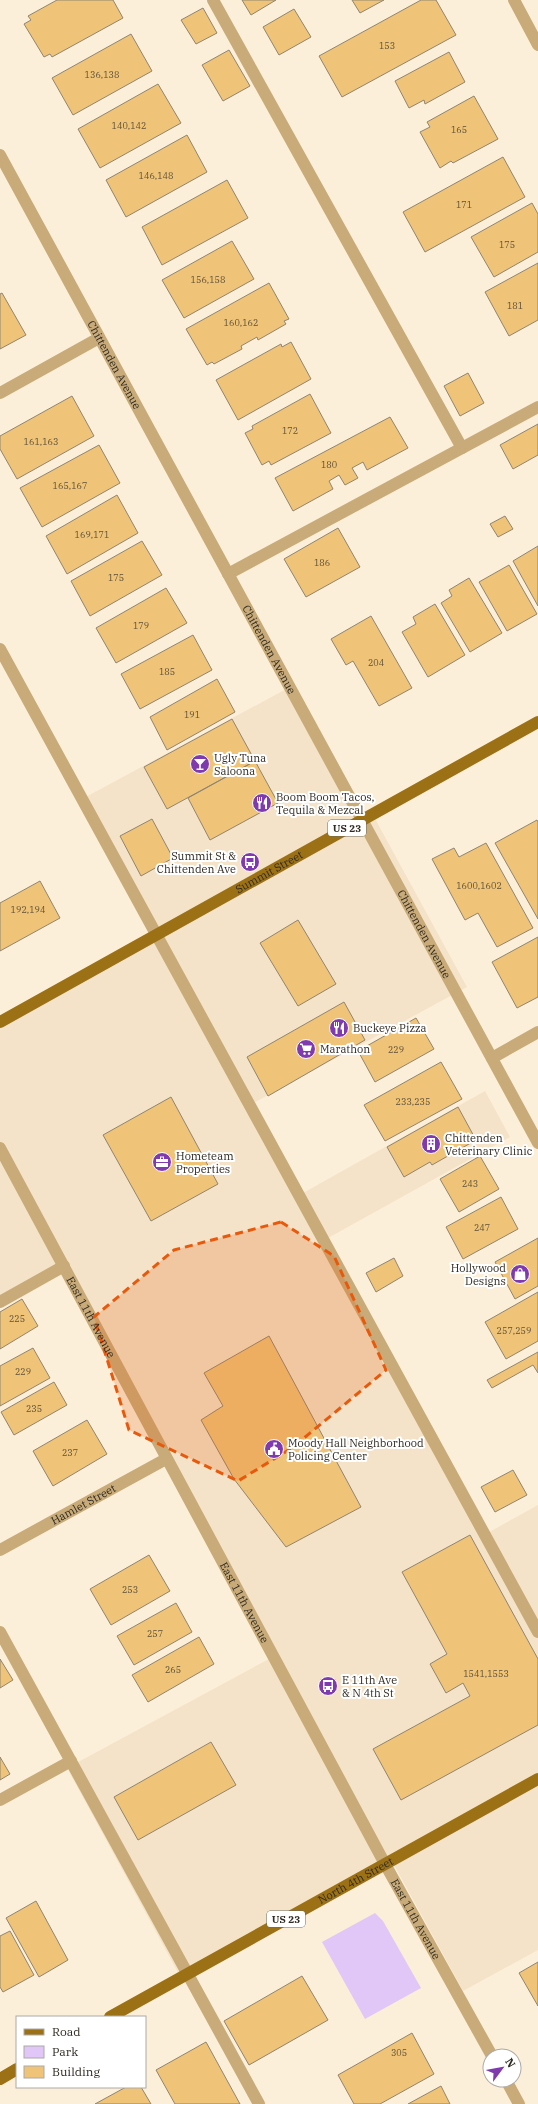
<svg xmlns="http://www.w3.org/2000/svg" width="538" height="2104" font-family="'IBM Plex Serif',serif">
  <rect width="100%" height="100%" fill="#fcefd9"/>
  <path fill="#f4e3c8" d="M290 687 362 820 373 815 467 987 248 1106 482 1536 538 1505V1950L463 1991 393 1863 181 1978 67 1768 278 1654 68 1267 0 1303V1017L155 933 82 799Z
    M485 1091 510 1137 328 1238 303 1193Z"/>
  <path fill="#e0c7f7" d="M375 1913 383 1921 421 1988 365 2019 322 1942Z"/>
  <path fill="#efc478" stroke="#908471" d="M57 0H113L123 18 52 57 50 54 44 57 24 24 31 20 28 16Z
    M242 0H276L251 15Z
    M352 0H384L360 13Z
    M421 0H436L456 35 342 97 319 56Z
    M203 8 217 33 196 44 181 20Z
    M294 9 311 37 279 55 263 27Z
    M131 34 152 71 73 115 52 78Z
    M229 50 250 86 223 101 202 65Z
    M449 52 465 82 425 104 424 100 409 108 395 81Z
    M158 84 181 123 100 168 78 129Z
    M474 96 498 139 453 163 451 161 440 168 420 132 430 127 427 122Z
    M187 135 207 172 126 217 106 180Z
    M503 157 525 197 425 252 403 212Z
    M227 180 248 218 162 265 142 227Z
    M532 203 538 214V252L494 277 471 237Z
    M232 241 254 279 184 318 162 280Z
    M538 263V320L509 336 485 292Z
    M269 283 289 319 284 321 286 324 258 340 257 337 241 346 242 349 214 364 212 362 207 365 186 329Z
    M2 293 26 335 0 349V294Z
    M291 342 311 379 238 420 216 380 281 344 282 347Z
    M468 373 484 403 460 416 444 386Z
    M310 394 331 433 271 465 269 461 262 465 245 433 253 429 252 426Z
    M72 396 94 436 17 479 0 449V436Z
    M390 417 408 448 367 470 363 462 352 468 358 478 345 485 339 475 329 481 333 489 293 511 275 478Z
    M538 424V455L513 469 500 445Z
    M99 445 120 483 42 527 20 488Z
    M117 495 138 533 67 574 46 536Z
    M505 516 513 529 498 537 490 524Z
    M338 528 360 567 306 597 284 559Z
    M142 541 162 575 90 616 71 581Z
    M538 546V606L513 561Z
    M509 565 537 614 507 631 479 582Z
    M469 578 502 633 470 652 441 603 452 596 449 590Z
    M166 588 187 623 116 663 96 628Z
    M435 604 465 655 428 677 402 632 416 624 413 617Z
    M371 616 412 688 379 706 353 661 346 665 331 639Z
    M193 635 212 670 140 709 121 674Z
    M217 679 235 712 167 750 150 717Z
    M232 719 255 761 167 809 144 767Z
    M255 761 278 803 210 840 188 798Z
    M152 819 173 858 141 876 120 836Z
    M537 820 538 822V919L495 843Z
    M486 843 533 928 497 947 478 913 465 920 432 859 454 848 459 857Z
    M40 881 60 918 0 951V903Z
    M298 920 336 984 298 1006 260 943Z
    M538 937V997L517 1008 492 962Z
    M344 1002 365 1040 268 1096 247 1057Z
    M416 1018 434 1049 375 1082 358 1051Z
    M441 1062 462 1099 385 1141 364 1105Z
    M171 1097 218 1184 151 1221 103 1135Z
    M458 1107 476 1140 432 1165 430 1162 404 1177 387 1147Z
    M480 1156 499 1189 459 1212 440 1179Z
    M501 1197 518 1229 463 1259 446 1227Z
    M538 1238V1286L515 1299 495 1262Z
    M394 1258 403 1276 376 1292 366 1273Z
    M538 1292V1341L506 1359 485 1322Z
    M22 1299 38 1326 0 1349V1312Z
    M269 1336 361 1507 286 1547 234 1479 201 1420 223 1406 204 1373Z
    M33 1348 50 1378 0 1406V1366Z
    M538 1352V1373L533 1365 492 1388 487 1380Z
    M54 1382 67 1405 14 1435 1 1412Z
    M87 1420 107 1454 53 1486 33 1451Z
    M513 1470 527 1495 495 1512 481 1487Z
    M470 1535 538 1659V1725L401 1800 373 1749 470 1696 463 1683 446 1693 430 1664 447 1654 402 1572Z
    M149 1555 170 1591 111 1625 90 1589Z
    M176 1603 192 1632 134 1665 117 1636Z
    M199 1637 214 1664 148 1702 132 1675Z
    M0 1659 13 1680 0 1688Z
    M211 1742 236 1785 138 1840 114 1797Z
    M0 1757 10 1774 0 1780Z
    M36 1901 68 1960 39 1977 6 1918Z
    M10 1931 34 1975 3 1992 0 1987V1936Z
    M538 1962V2006L519 1973Z
    M302 1976 328 2020 249 2065 224 2021Z
    M412 2033 434 2074 380 2104H354L338 2075Z
    M206 2042 240 2104H175L156 2070Z
    M441 2086 450 2104H408Z
    M126 2087H141L151 2104H95Z"/>
  <g fill="none" stroke-linecap="round" stroke-linejoin="round">
    <g stroke="#c8ab79" stroke-width="12">
      <path d="M213 0 462 448"/>
      <path d="M514 0 538 45"/>
      <path id="s1" d="M0 155 538 1143"/>
      <path d="M0 393 99 338"/>
      <path d="M228 574 538 407"/>
      <path d="M0 649 538 1632"/>
      <path d="M492 1058 538 1032"/>
      <path id="s2" d="M0 1148 385 1864 492 2056"/>
      <path d="M0 1302 64 1266"/>
      <path id="s3" d="M0 1550 166 1459"/>
      <path d="M0 1632 259 2104"/>
      <path d="M0 1800 71 1761"/>
      <path d="M506 2080 519 2104"/>
    </g>
    <g stroke="#9c7115" stroke-width="12">
      <path id="s4" d="M0 1022 538 722"/>
      <path id="s5" d="M110 2017 538 1779"/>
      <path d="M0 2079 17 2069"/>
    </g>
  </g>
  <path fill="#e8590c" fill-opacity="0.2" stroke="#e8590c" stroke-width="3" stroke-dasharray="8 5" stroke-linejoin="round" d="M281 1222 334 1256 386 1370 292 1448 238 1481 129 1430 94 1317 174 1250Z"/>
  <defs>
    <g id="bar-disc" transform="scale(1)"><circle r="9.5" fill="#7e3aae" stroke="#fff"/><path d="M-6-5H6L.8 .8V4.5H3.5V6h-7V4.5H-.8V.8Z" fill="#fff"/></g>
    <g id="restaurant-disc" transform="scale(1)"><circle r="9.5" fill="#7e3aae" stroke="#fff"/><path d="M-5-6h1v4h1v-4h1v4h1v-4h1v5L-1.5 .5V6h-2V.5L-5-1ZM5-6V6H3V1.5H1.5Q1.5-4 5-6Z" fill="#fff"/></g>
    <g id="bus-disc" transform="scale(1)"><circle r="9.5" fill="#7e3aae" stroke="#fff"/><path d="M-5-6H5V4H4V6H2V4H-2V6H-4V4H-5ZM-3.5-4V0h7V-4ZM-3.5 1.2v1.5H-2V1.2ZM2 1.2v1.5H3.5V1.2Z" fill="#fff"/></g>
    <g id="supermarket-disc" transform="scale(1)"><circle r="9.5" fill="#7e3aae" stroke="#fff"/><path d="M-6-5.5h2.5l.6 2H6L4.5 2H-2.5L-4.4-4H-6ZM-1.5 3.2a1.3 1.3 0 1 0 .1 0ZM3 3.2a1.3 1.3 0 1 0 .1 0Z" fill="#fff"/></g>
    <g id="building-disc" transform="scale(1)"><circle r="9.5" fill="#7e3aae" stroke="#fff"/><path d="M-4-6H4V6H1V3H-1V6H-4ZM-2.5-4.3h1.7v1.8h-1.7ZM.8-4.3h1.7v1.8H.8ZM-2.5-1h1.7V.8h-1.7ZM.8-1h1.7V.8H.8Z" fill="#fff"/></g>
    <g id="office-disc" transform="scale(1)"><circle r="9.5" fill="#7e3aae" stroke="#fff"/><path d="M-6-3h4V-5.5h4V-3h4V5H-6ZM-1-4.5V-3h2v-1.5ZM-6 0V1H6V0Z" fill="#fff"/></g>
    <g id="shop-disc" transform="scale(1)"><circle r="9.5" fill="#7e3aae" stroke="#fff"/><path d="M-5-2.5h2.3a2.7 3.5 0 0 1 5.4 0H5L5.5 6h-11ZM-1.5-2.5h3a1.5 2.3 0 0 0-3 0Z" fill="#fff"/></g>
    <g id="civic-disc" transform="scale(1)"><circle r="9.5" fill="#7e3aae" stroke="#fff"/><path d="M-.6-6.5H3V-4.5H.6V-3L4-1V1h2V6H-6V1h2V-1L-.6-3ZM-1.2 2.5V6h2.4V2.5Z" fill="#fff"/></g>
  </defs>
  <g fill-rule="evenodd">
    <use href="#bar-disc" x="200" y="764"/>
    <use href="#restaurant-disc" x="262" y="803"/>
    <use href="#bus-disc" x="250" y="862"/>
    <use href="#restaurant-disc" x="339" y="1028"/>
    <use href="#supermarket-disc" x="306" y="1049"/>
    <use href="#building-disc" x="431" y="1144"/>
    <use href="#office-disc" x="162" y="1162"/>
    <use href="#shop-disc" x="520" y="1274"/>
    <use href="#civic-disc" x="274" y="1449"/>
    <use href="#bus-disc" x="328" y="1686"/>
  </g>
  <g text-anchor="middle" stroke-width="4" stroke-linejoin="round" paint-order="stroke">
    <g font-size="9" fill="#5f5038">
      <text x="387" y="49">153</text>
      <text x="102" y="78">136,138</text>
      <text x="129" y="129">140,142</text>
      <text x="459" y="133">165</text>
      <text x="156" y="179">146,148</text>
      <text x="464" y="208">171</text>
      <text x="507" y="248">175</text>
      <text x="208" y="283">156,158</text>
      <text x="515" y="309">181</text>
      <text x="241" y="326">160,162</text>
      <text x="290" y="434">172</text>
      <text x="41" y="445">161,163</text>
      <text x="329" y="468">180</text>
      <text x="70" y="489">165,167</text>
      <text x="92" y="538">169,171</text>
      <text x="322" y="566">186</text>
      <text x="116" y="581">175</text>
      <text x="141" y="629">179</text>
      <text x="376" y="666">204</text>
      <text x="167" y="675">185</text>
      <text x="192" y="718">191</text>
      <text x="479" y="889">1600,1602</text>
      <text x="28" y="913">192,194</text>
      <text x="396" y="1053">229</text>
      <text x="413" y="1105">233,235</text>
      <text x="470" y="1187">243</text>
      <text x="482" y="1231">247</text>
      <text x="17" y="1322">225</text>
      <text x="514" y="1334">257,259</text>
      <text x="23" y="1375">229</text>
      <text x="34" y="1412">235</text>
      <text x="70" y="1456">237</text>
      <text x="130" y="1593">253</text>
      <text x="155" y="1637">257</text>
      <text x="173" y="1673">265</text>
      <text x="486" y="1677">1541,1553</text>
      <text x="399" y="2056">305</text>
    </g>
    <g fill="#fff" stroke="#6d6a64" stroke-width="1">
      <rect x="328" y="820" width="38" height="16" rx="3"/>
      <rect x="267" y="1911" width="38" height="16" rx="3"/>
    </g>
    <g font-size="10" font-weight="bold" fill="#2f2a22">
      <text x="347" y="832">US 23</text>
      <text x="286" y="1923">US 23</text>
    </g>
    <g font-size="11" fill="#2f2a22" stroke="#fff">
      <text dy="4" stroke="none"><textPath href="#s1" startOffset="239">Chittenden Avenue</textPath></text>
      <text dy="4" stroke="none"><textPath href="#s1" startOffset="563">Chittenden Avenue</textPath></text>
      <text dy="4" stroke="none"><textPath href="#s4" startOffset="308">Summit Street</textPath></text>
      <text dy="4" stroke="none"><textPath href="#s1" startOffset="887">Chittenden Avenue</textPath></text>
      <text dy="4" stroke="none"><textPath href="#s2" startOffset="192">East 11th Avenue</textPath></text>
      <text dy="4" stroke="none"><textPath href="#s3" startOffset="95">Hamlet Street</textPath></text>
      <text dy="4" stroke="none"><textPath href="#s2" startOffset="516">East 11th Avenue</textPath></text>
      <text dy="4" stroke="none"><textPath href="#s5" startOffset="281">North 4th Street</textPath></text>
      <text dy="4" stroke="none"><textPath href="#s2" startOffset="876">East 11th Avenue</textPath></text>
    </g>
    <g font-size="11" fill="#2f2a22" stroke="#fff" text-anchor="start">
      <text x="214" y="762">Ugly Tuna<tspan x="214" dy="13">Saloona</tspan></text>
      <text x="276" y="801">Boom Boom Tacos,<tspan x="276" dy="13">Tequila &amp; Mezcal</tspan></text>
      <text x="236" y="860" text-anchor="end">Summit St &amp;<tspan x="236" dy="13">Chittenden Ave</tspan></text>
      <text x="353" y="1032">Buckeye Pizza</text>
      <text x="320" y="1053">Marathon</text>
      <text x="445" y="1142">Chittenden<tspan x="445" dy="13">Veterinary Clinic</tspan></text>
      <text x="176" y="1160">Hometeam<tspan x="176" dy="13">Properties</tspan></text>
      <text x="506" y="1272" text-anchor="end">Hollywood<tspan x="506" dy="13">Designs</tspan></text>
      <text x="288" y="1447">Moody Hall Neighborhood<tspan x="288" dy="13">Policing Center</tspan></text>
      <text x="342" y="1684">E 11th Ave<tspan x="342" dy="13">&amp; N 4th St</tspan></text>
    </g>
  </g>
  <rect x="16" y="2016" width="130" height="72" fill="#ffffff" stroke="#acaaa7"/>
  <rect x="24" y="2029" width="20" height="6" fill="#9c7115" stroke="#acaaa7"/>
  <text x="52" y="2036" font-size="12" fill="#2f2a22">Road</text>
  <rect x="24" y="2046" width="20" height="12" fill="#e0c7f7" stroke="#acaaa7"/>
  <text x="52" y="2056" font-size="12" fill="#2f2a22">Park</text>
  <rect x="24" y="2066" width="20" height="12" fill="#efc478" stroke="#acaaa7"/>
  <text x="52" y="2076" font-size="12" fill="#2f2a22">Building</text>
  <g transform="translate(502 2068) rotate(58)"><circle r="19" fill="#ffffff" stroke="#acaaa7"/>
  <path d="M0-3L7 15L0 10L-7 15Z" fill="#7e3aae"/>
  <text y="-6" font-size="11" font-weight="bold" text-anchor="middle" fill="#2f2a22">N</text>
  </g>
</svg>
